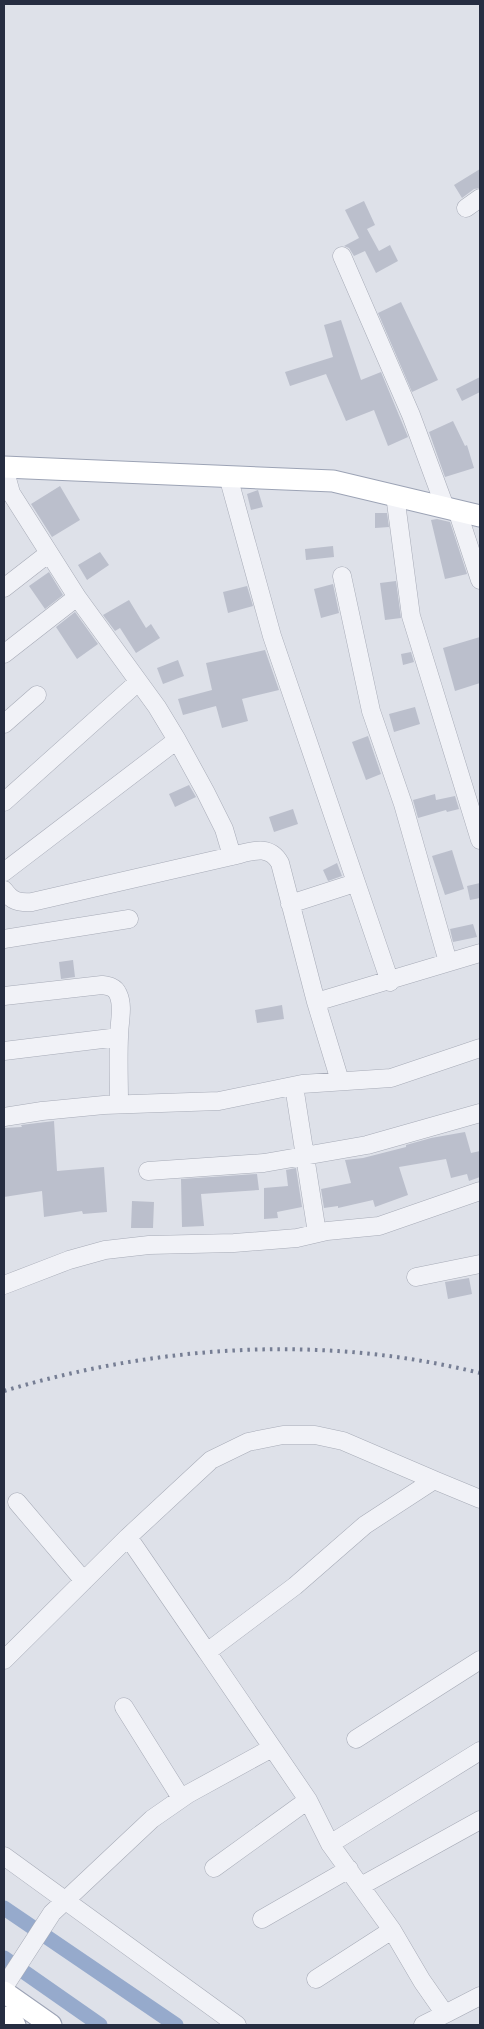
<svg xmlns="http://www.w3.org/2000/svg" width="484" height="2029" font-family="Arial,sans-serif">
  <rect width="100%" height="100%" fill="#dee1e9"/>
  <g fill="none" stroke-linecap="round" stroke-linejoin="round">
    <path stroke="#96aacc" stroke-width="15" d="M4 1908 176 2025
      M4 1958 100 2025"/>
  </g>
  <path fill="#bbbfcc" d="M480 169V188L474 189 462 198 454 185Z
    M364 201 375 225 367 229 379 251 390 245 398 261 376 273 365 251 354 256 349 248 344 246 359 238 345 210Z
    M401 302 438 380 412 392 378 313Z
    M341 320 361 380 381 372 408 437 388 446 374 410 346 421 326 374 290 386 285 372 333 357 324 325Z
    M480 377V392L462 401 456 389Z
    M453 421 465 446 467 445 474 468 445 477 429 432Z
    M60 486 80 520 52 537 31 504Z
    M258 490 263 507 251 510 247 494Z
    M375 513H387L389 527 375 528Z
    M437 519 450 522 467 574 445 579 431 520Z
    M333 546 334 557 306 560 305 549Z
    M100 552 109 565 87 580 78 565Z
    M49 572 63 595 45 609 29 586Z
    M396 581 401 618 385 620 380 583Z
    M333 584 339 613 321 618 314 589Z
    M247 586 253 606 228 613 223 592Z
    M129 600 146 628 151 624 160 638 136 653 120 628 115 631 103 615Z
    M75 612 98 644 77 659 56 627Z
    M480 637V683L455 691 443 648Z
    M265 650 279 690 242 699 248 721 222 728 216 706 183 715 178 699 212 690 206 663Z
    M411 652 414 662 403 665 401 654Z
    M178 660 184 676 163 684 157 668Z
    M415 707 420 724 394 732 389 714Z
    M368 736 381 774 366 780 352 742Z
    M189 785 196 797 175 807 169 794Z
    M435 794 436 800 455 796 459 809 447 812 446 810 418 818 413 800Z
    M293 809 298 824 274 832 269 817Z
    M452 850 464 889 445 895 432 856Z
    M337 863 342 876 328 881 323 870Z
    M480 883V898L470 900 467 886Z
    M473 924 477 937 453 942 450 929Z
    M73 960 75 977 61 979 59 962Z
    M282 1005 284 1019 257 1023 255 1010Z
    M54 1121 57 1171 104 1167 107 1212 83 1214 82 1211 44 1217 42 1191 4 1197V1128L22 1127 21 1125Z
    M465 1132 471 1153 480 1151V1177L469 1181 467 1174 451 1178 446 1159 399 1167 408 1195 375 1207 373 1200 338 1208V1206L324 1208 321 1189 351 1183 345 1160 363 1158 406 1147V1145L431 1138Z
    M296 1168 302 1207 277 1212 278 1218 264 1219V1188L288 1186 286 1170Z
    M257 1174 259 1190 201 1194 204 1226 182 1227 181 1179Z
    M132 1201 154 1202 153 1228H131Z
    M469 1278 472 1294 448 1299 445 1282Z"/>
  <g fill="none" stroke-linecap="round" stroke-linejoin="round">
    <g stroke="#a7abb7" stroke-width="19">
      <path id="minor" d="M466 208 480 198
        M342 256 411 415 445 507
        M4 468 11 493 77 597 157 707 177 740 205 791 224 829 232 856
        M228 476 272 636 390 982
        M395 495 411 616 480 840
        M457 510 480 580
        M342 576 371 711 403 804 448 962
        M4 588 49 553
        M4 654 77 597
        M4 724 37 695
        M4 802 138 682
        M4 872 177 740
        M4 890C12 901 18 903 32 902L232 856C250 852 269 843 280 863L316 1002 340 1081
        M290 904 355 883
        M4 939 129 919
        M4 996 102 985C109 986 115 987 118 994 124 1006 119 1023 119 1037 118 1059 119 1082 119 1104
        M316 1002 480 953
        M4 1051 119 1037
        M294 1086 317 1233
        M4 1117 42 1111 104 1105 219 1101 302 1084 391 1078 480 1048
        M148 1171 264 1163 367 1145 480 1113
        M416 1277 480 1264
        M4 1285 69 1260 105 1250 149 1245 234 1243 297 1238 327 1231 379 1226 480 1191
        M480 1499 434 1480 365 1525 295 1586 207 1652 308 1800 330 1844 392 1930 422 1981 445 2014 480 1996
        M17 1502 84 1581
        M128 1537 207 1652
        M4 1660 128 1537 211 1460 248 1442 283 1435H315L343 1441 434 1480
        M124 1707 181 1798
        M356 1739 480 1660
        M330 1844 480 1751
        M4 1856 237 2025
        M214 1868 308 1800
        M361 1886 480 1820
        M262 1919 349 1869
        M316 1979 392 1930
        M4 1987 52 1913 152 1819 188 1794 272 1748
        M423 2025 445 2014"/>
    </g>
    <g stroke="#9ca3b5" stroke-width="23">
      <path id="major" d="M4 467 333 481 480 516
        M4 1992 51 2025
        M4 2017 15 2025"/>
    </g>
    <use href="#minor" stroke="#f1f2f7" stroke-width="18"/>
    <use href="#major" stroke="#fff" stroke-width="21"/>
    <path stroke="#767e94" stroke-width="4" stroke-dasharray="2.5 5" stroke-linecap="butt" d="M4 1391C158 1345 323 1334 480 1373"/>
  </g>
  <rect width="484" height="2029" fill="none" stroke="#262d41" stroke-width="10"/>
</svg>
